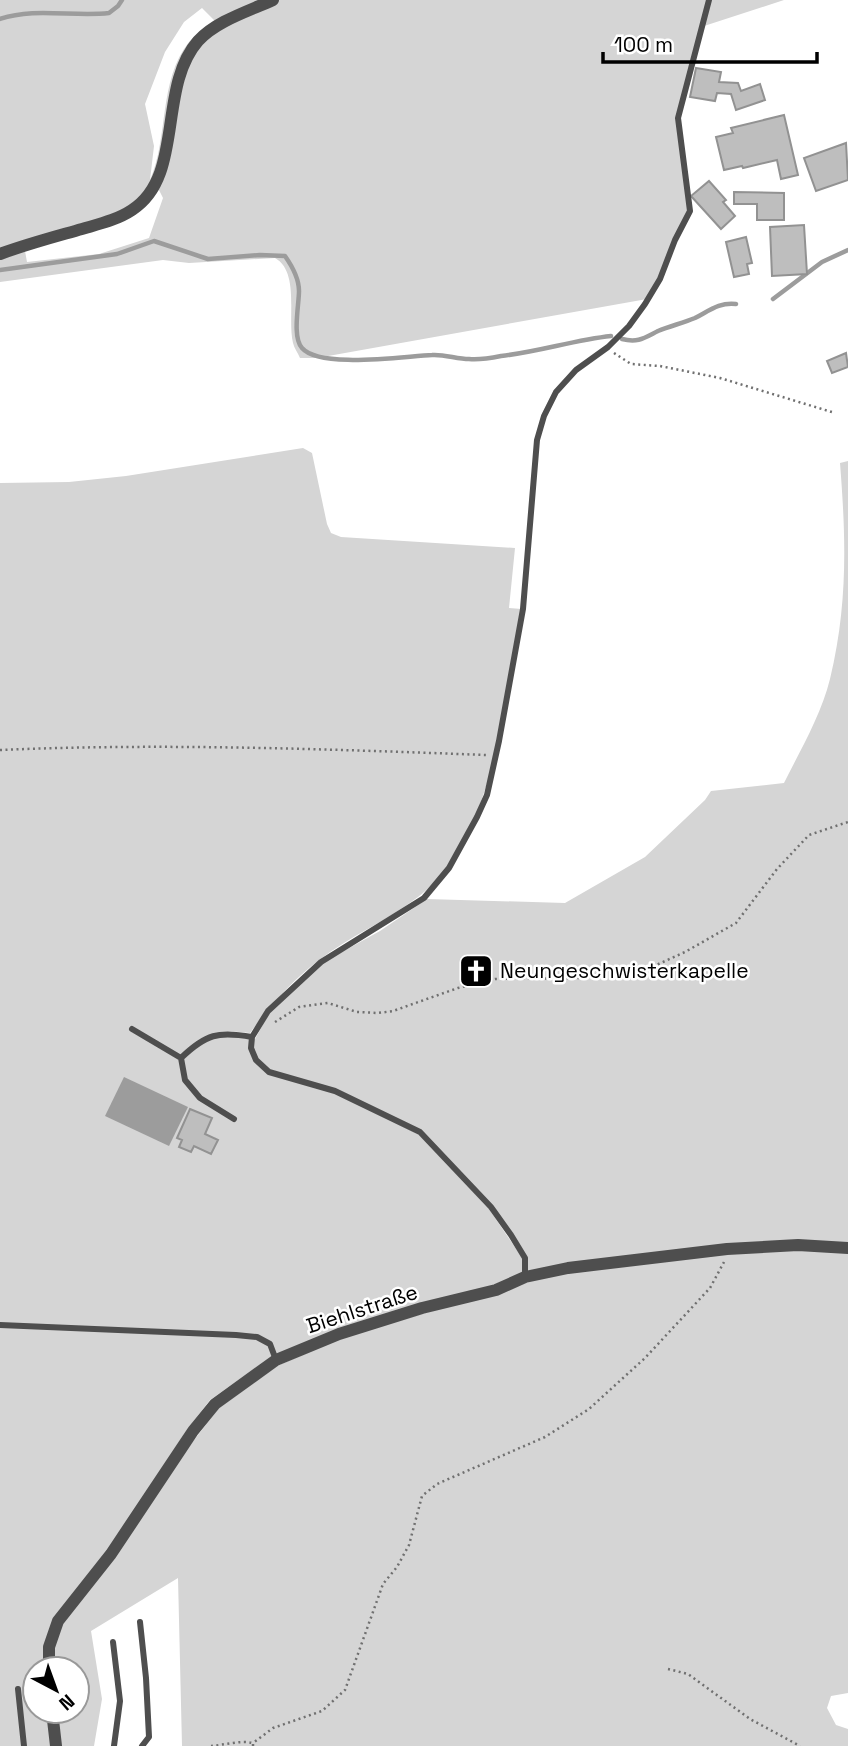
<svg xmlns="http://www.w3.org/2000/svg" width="848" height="1746" font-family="'Space Grotesk',sans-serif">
  <rect width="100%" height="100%" fill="#fff"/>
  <path fill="#d5d5d5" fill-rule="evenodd" d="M0 0H784L701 27 676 118 689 211 660 278 647 299 317 358H300C298 353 294 348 293 343 287 318 300 272 275 258L189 263 163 260 0 282ZM202 8 215 21C206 28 196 34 189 42 158 81 169 137 150 180L154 146 145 104 165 52 184 22ZM159 190 163 198 149 238 99 254 27 262 25 251 149 201Z
    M303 448 312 453 327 524 331 533 341 537 515 548 509 608 522 609C505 698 495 838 418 897 387 921 350 936 319 960 293 980 269 1006 250 1033L228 1031 255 1039 270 1012 322 963 380 931 427 899 565 903 645 857 705 800 711 791 784 783C801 749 821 715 830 679 848 604 846 539 840 463L848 461V1693L831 1696 827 1708 836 1725 848 1729V1746H182L178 1578 91 1631 102 1699 94 1746H0V483L69 482 126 476ZM335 1093 421 1131 513 1234 527 1257 529 1282 341 1338 277 1366 219 1408 107 1552 188 1428 210 1400 272 1356 525 1277 523 1259 489 1209 418 1134ZM35 1669H77V1711H35Z"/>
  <path fill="#9c9c9c" d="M124 1077 188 1107 169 1146 105 1116Z"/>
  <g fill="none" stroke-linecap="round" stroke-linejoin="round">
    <path stroke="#9c9c9c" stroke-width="4.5" d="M0 19C34 7 73 17 109 13L118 6 122 0
      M0 270 117 254 154 241 208 259 260 255 285 256C292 266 299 279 299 291 299 305 292 337 302 348 320 369 405 356 432 355 444 354 457 359 469 359 479 360 491 358 501 356 538 352 574 340 611 336
      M773 299 822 262 848 250
      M622 339C638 343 644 338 658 331 670 326 683 323 695 318 709 311 719 302 736 304"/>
  </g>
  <path fill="#bebebe" stroke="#929292" stroke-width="2" d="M696 68 721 72 719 82 738 83 741 91 760 84 765 100 736 110 731 94 717 93 715 101 690 97Z
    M784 115 798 175 781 179 777 160 743 168 742 166 724 170 716 137 733 133 731 128Z
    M846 143 848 180 816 191 804 158Z
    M709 181 726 200 723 202 735 216 721 229 691 196Z
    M734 192 784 193V220H757V204H734Z
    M804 225 807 274 772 276 770 227Z
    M746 237 752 263 747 264 749 274 734 277 726 242Z
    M846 353 848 367 832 373 827 361Z
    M485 964 486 976 466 978 465 965Z
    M190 1109 212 1118 205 1134 218 1140 211 1154 194 1146 191 1152 179 1147 182 1140 177 1138Z"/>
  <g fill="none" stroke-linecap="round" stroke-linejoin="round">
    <path stroke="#707070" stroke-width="2.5" stroke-dasharray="2 3.5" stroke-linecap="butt" d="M614 353 631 364 660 366 720 378 835 413
      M0 750C162 743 325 749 486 755
      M275 1022 299 1007 328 1003 357 1012 378 1013 393 1011 458 988 495 979 582 978 608 972 643 971 685 952 736 923 777 869 809 835 848 822
      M668 1669 688 1674 750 1719 800 1746
      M211 1746C224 1745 241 1740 252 1743
      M253 1746V1743L273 1728 322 1711 345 1690 383 1584 397 1567 409 1545 422 1496 437 1484 545 1437 589 1409 645 1358 710 1288 724 1262"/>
    <path stroke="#4e4e4e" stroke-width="6" d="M132 1029 181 1058
      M234 1119 200 1098 185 1080 181 1058C206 1034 218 1031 252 1037
      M525 1277V1258L511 1235 491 1207 420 1132 335 1091 269 1072 256 1060 251 1048 252 1037 268 1011 321 962 424 898 449 868 477 817 487 795 499 741 523 609 537 440 544 416 556 392 576 370 608 347 629 326 645 304 660 279 675 240 690 211 678 118 709 0
      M0 1325 236 1335 257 1337 270 1344 276 1360
      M140 1622 146 1678 149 1737 142 1746
      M113 1642 120 1701 114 1746
      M18 1689 24 1746"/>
    <path stroke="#4e4e4e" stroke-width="12" d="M0 254C27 244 54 237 82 229 99 224 117 220 132 210 185 176 157 88 198 41 216 21 249 11 273 0
      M49 1669V1647L58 1621 111 1554 193 1431 215 1404 276 1360 339 1334 422 1308 496 1290 525 1277 568 1268 727 1249 798 1245 848 1248
      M52 1711 56 1746"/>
  </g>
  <defs>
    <g id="church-square" transform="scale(1.75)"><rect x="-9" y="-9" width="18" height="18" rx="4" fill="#000" stroke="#fff"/><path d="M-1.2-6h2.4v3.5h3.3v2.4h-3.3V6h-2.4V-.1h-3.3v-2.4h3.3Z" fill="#fff"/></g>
  </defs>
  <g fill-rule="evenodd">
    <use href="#church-square" x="476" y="971"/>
  </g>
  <g text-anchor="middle" stroke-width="5" stroke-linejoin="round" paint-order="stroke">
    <g font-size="21" fill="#000" stroke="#fff" text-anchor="start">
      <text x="500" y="978">Neungeschwisterkapelle</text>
    </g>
    <g font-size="21" fill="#000" stroke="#fff">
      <text transform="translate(362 1309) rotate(-18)" y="7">Biehlstraße</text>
    </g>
  </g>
  <g transform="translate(56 1690) rotate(139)"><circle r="33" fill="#ffffff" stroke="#999999" stroke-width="2"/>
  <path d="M0-5L12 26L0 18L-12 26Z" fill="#000000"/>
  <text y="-10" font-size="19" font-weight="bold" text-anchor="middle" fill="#000000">N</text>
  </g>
  <path d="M603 52v10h214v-10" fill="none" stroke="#000000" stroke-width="3.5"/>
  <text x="614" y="52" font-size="21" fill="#000000" stroke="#ffffff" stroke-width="5" paint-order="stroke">100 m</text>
</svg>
